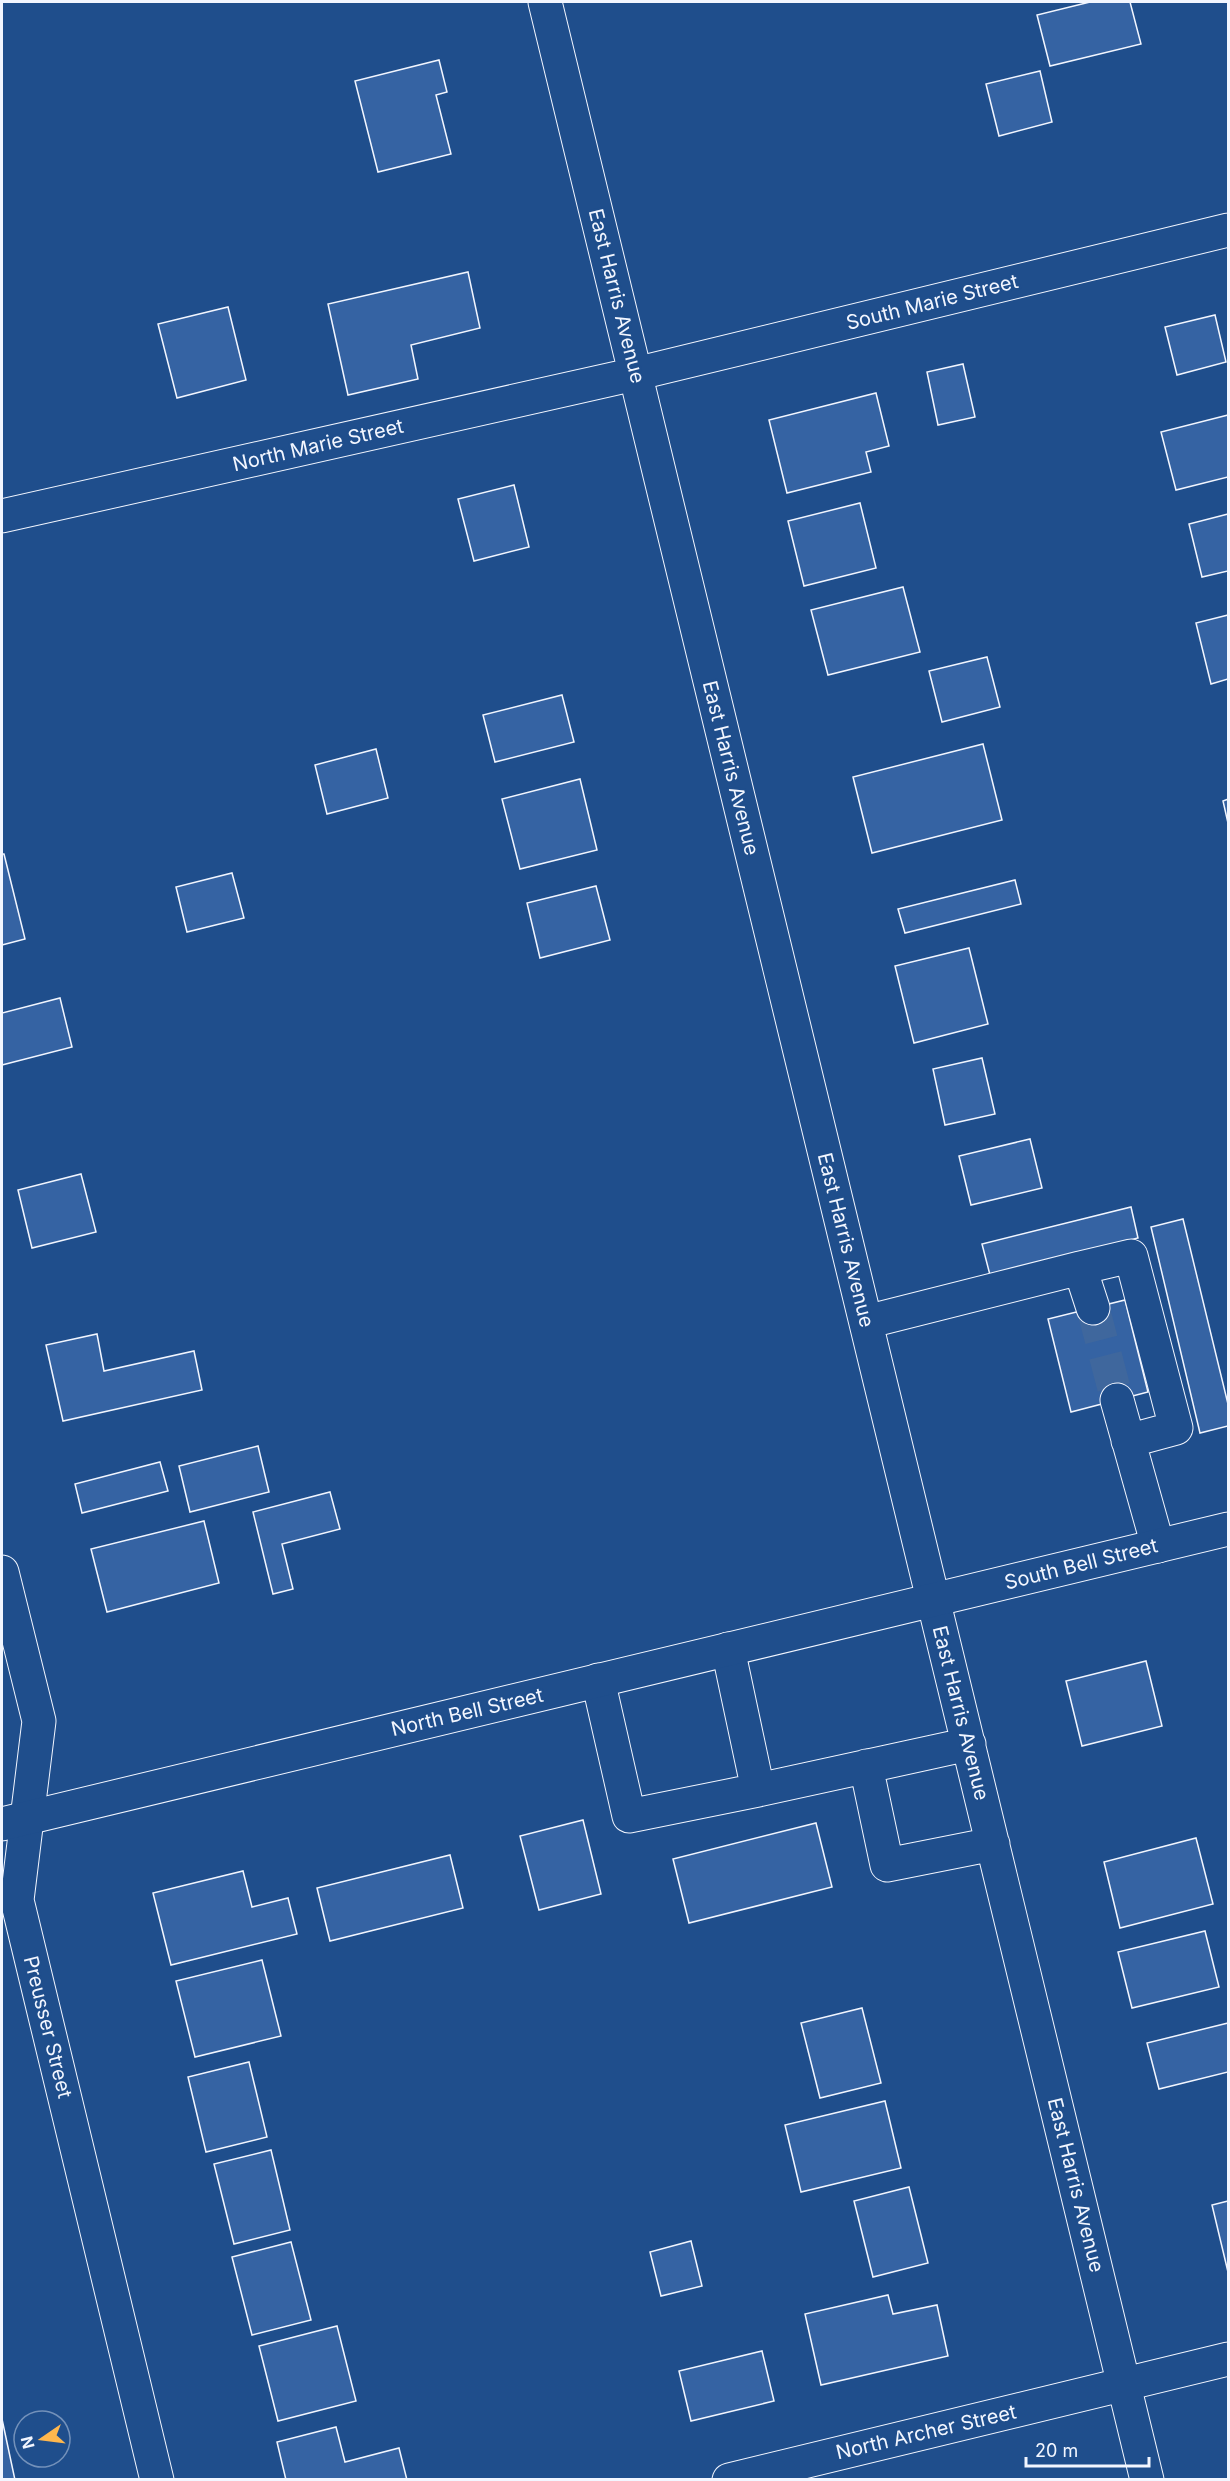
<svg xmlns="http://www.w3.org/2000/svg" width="1230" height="2481" font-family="Inter,sans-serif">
  <rect width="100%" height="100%" fill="#1f4e8c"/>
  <path fill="#3563a3" stroke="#f2f6ff" stroke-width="1.5" d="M1090 2H1130L1141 44 1050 66 1037 15Z
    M439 60 447 92 436 95 451 154 378 172 355 81Z
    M1040 71 1052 122 999 136 986 84Z
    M468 272 480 328 411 345 418 379 348 395 328 304Z
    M228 307 246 380 177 398 158 324Z
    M1215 315 1226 362 1177 375 1165 327Z
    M963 364 975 417 938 425 927 372Z
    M876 393 889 446 866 452 871 472 787 493 769 420Z
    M1228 415V477L1176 490 1161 432Z
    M514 485 529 547 474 561 458 499Z
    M860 503 876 568 804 586 788 521Z
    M1228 514V571L1202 577 1189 524Z
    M903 587 920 652 828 675 811 610Z
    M1228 615V679L1211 684 1196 623Z
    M987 657 1000 707 942 722 929 671Z
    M562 695 574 742 495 762 483 715Z
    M983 744 1002 820 872 853 853 777Z
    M376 749 388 798 327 814 315 765Z
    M580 779 597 850 520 869 502 799Z
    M1228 799V823L1223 801Z
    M2 854H4L25 939 2 945Z
    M232 873 244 918 187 932 176 887Z
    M1015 880 1021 904 905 933 898 909Z
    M596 886 610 940 540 958 527 903Z
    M969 948 988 1024 914 1043 895 966Z
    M60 998 72 1047 2 1065V1013Z
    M982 1058 995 1114 945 1125 933 1069Z
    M1030 1139 1042 1188 971 1205 959 1156Z
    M81 1174 96 1232 32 1248 18 1190Z
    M1131 1207 1138 1238 990 1275 982 1244Z
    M1183 1219 1228 1404V1426L1200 1433 1151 1227Z
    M1125 1300 1148 1392 1071 1412 1048 1319Z
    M97 1334 104 1371 194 1351 202 1390 63 1421 46 1345Z
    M258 1446 269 1492 190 1512 179 1466Z
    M160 1462 168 1491 82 1513 75 1484Z
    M330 1492 340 1529 282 1544 293 1589 273 1594 253 1512Z
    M204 1521 219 1583 107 1612 91 1549Z
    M1146 1661 1162 1726 1082 1746 1066 1681Z
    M583 1820 601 1894 539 1910 520 1836Z
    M816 1823 832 1887 689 1923 673 1859Z
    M1196 1838 1213 1904 1120 1928 1104 1862Z
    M450 1855 463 1908 330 1941 317 1888Z
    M243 1871 252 1907 288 1898 297 1934 171 1965 153 1893Z
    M1205 1931 1219 1987 1132 2008 1118 1952Z
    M262 1960 281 2036 195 2057 176 1981Z
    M862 2008 881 2083 820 2098 801 2023Z
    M1228 2023V2072L1159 2089 1147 2043Z
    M249 2062 267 2137 206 2152 188 2077Z
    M885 2101 901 2168 801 2192 785 2125Z
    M271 2150 290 2230 234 2244 214 2164Z
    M909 2187 928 2263 873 2277 854 2201Z
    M1228 2201V2272L1212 2205Z
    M691 2241 702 2286 661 2296 650 2252Z
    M291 2242 311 2320 252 2335 232 2257Z
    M888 2295 893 2314 937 2305 948 2356 821 2385 805 2314Z
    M337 2326 356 2401 278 2421 259 2346Z
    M762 2351 774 2401 691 2421 679 2371Z
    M2 2419 15 2480H2Z
    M336 2427 345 2462 399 2448 407 2480H286L277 2442Z"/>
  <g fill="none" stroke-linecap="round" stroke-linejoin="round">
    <path stroke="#3f679d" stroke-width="33" stroke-dasharray="33 16" stroke-linecap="butt" d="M1093 1308 1117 1400"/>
    <g stroke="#f2f6ff" stroke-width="35">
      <path id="minor" d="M545 2 1147 2480
        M2 516 635 374 1228 230
        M1080 1268 1131 1256 1176 1428 1128 1441
        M866 1322 1080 1268 1093 1308
        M1117 1400 1158 1546
        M2 1572 39 1721 17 1900 157 2480
        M728 1649 758 1790 969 1744
        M598 1680 629 1816 758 1790
        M866 1766 887 1865 993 1844
        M729 2480 1228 2359"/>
    </g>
    <g stroke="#f2f6ff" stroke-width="35">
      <path id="major" d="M2 1824 1228 1529"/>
    </g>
    <use href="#minor" stroke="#1f4e8c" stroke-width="33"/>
    <use href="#major" stroke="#1f4e8c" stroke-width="33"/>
  </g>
  <g text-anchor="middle" stroke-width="4.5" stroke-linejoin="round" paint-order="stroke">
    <g font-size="20" fill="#f2f6ff" stroke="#1f4e8c">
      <text transform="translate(617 296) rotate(76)" y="7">East Harris Avenue</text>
      <text transform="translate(932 302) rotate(-14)" y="7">South Marie Street</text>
      <text transform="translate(318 445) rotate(-13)" y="7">North Marie Street</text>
      <text transform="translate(731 768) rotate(76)" y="7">East Harris Avenue</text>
      <text transform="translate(846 1240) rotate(76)" y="7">East Harris Avenue</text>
      <text transform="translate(1081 1564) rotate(-14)" y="7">South Bell Street</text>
      <text transform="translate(467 1712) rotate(-13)" y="7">North Bell Street</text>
      <text transform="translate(961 1713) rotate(76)" y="7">East Harris Avenue</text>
      <text transform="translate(48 2027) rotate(76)" y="7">Preusser Street</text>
      <text transform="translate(1076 2185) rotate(76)" y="7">East Harris Avenue</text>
      <text transform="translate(926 2432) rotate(-13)" y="7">North Archer Street</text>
    </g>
  </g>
  <rect width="1230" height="2481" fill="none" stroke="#f2f6ff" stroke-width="6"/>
  <g transform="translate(42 2439) rotate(256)"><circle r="28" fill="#1f4e8c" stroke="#7391ba" stroke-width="1.5"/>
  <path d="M0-4.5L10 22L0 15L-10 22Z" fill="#ffb74d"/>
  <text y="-9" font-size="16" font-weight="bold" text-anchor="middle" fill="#f2f6ff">N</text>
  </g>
  <path d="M1026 2457v9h123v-9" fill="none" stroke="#f2f6ff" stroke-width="3"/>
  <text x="1035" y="2457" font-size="18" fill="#f2f6ff" stroke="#1f4e8c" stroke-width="4.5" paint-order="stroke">20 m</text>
</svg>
